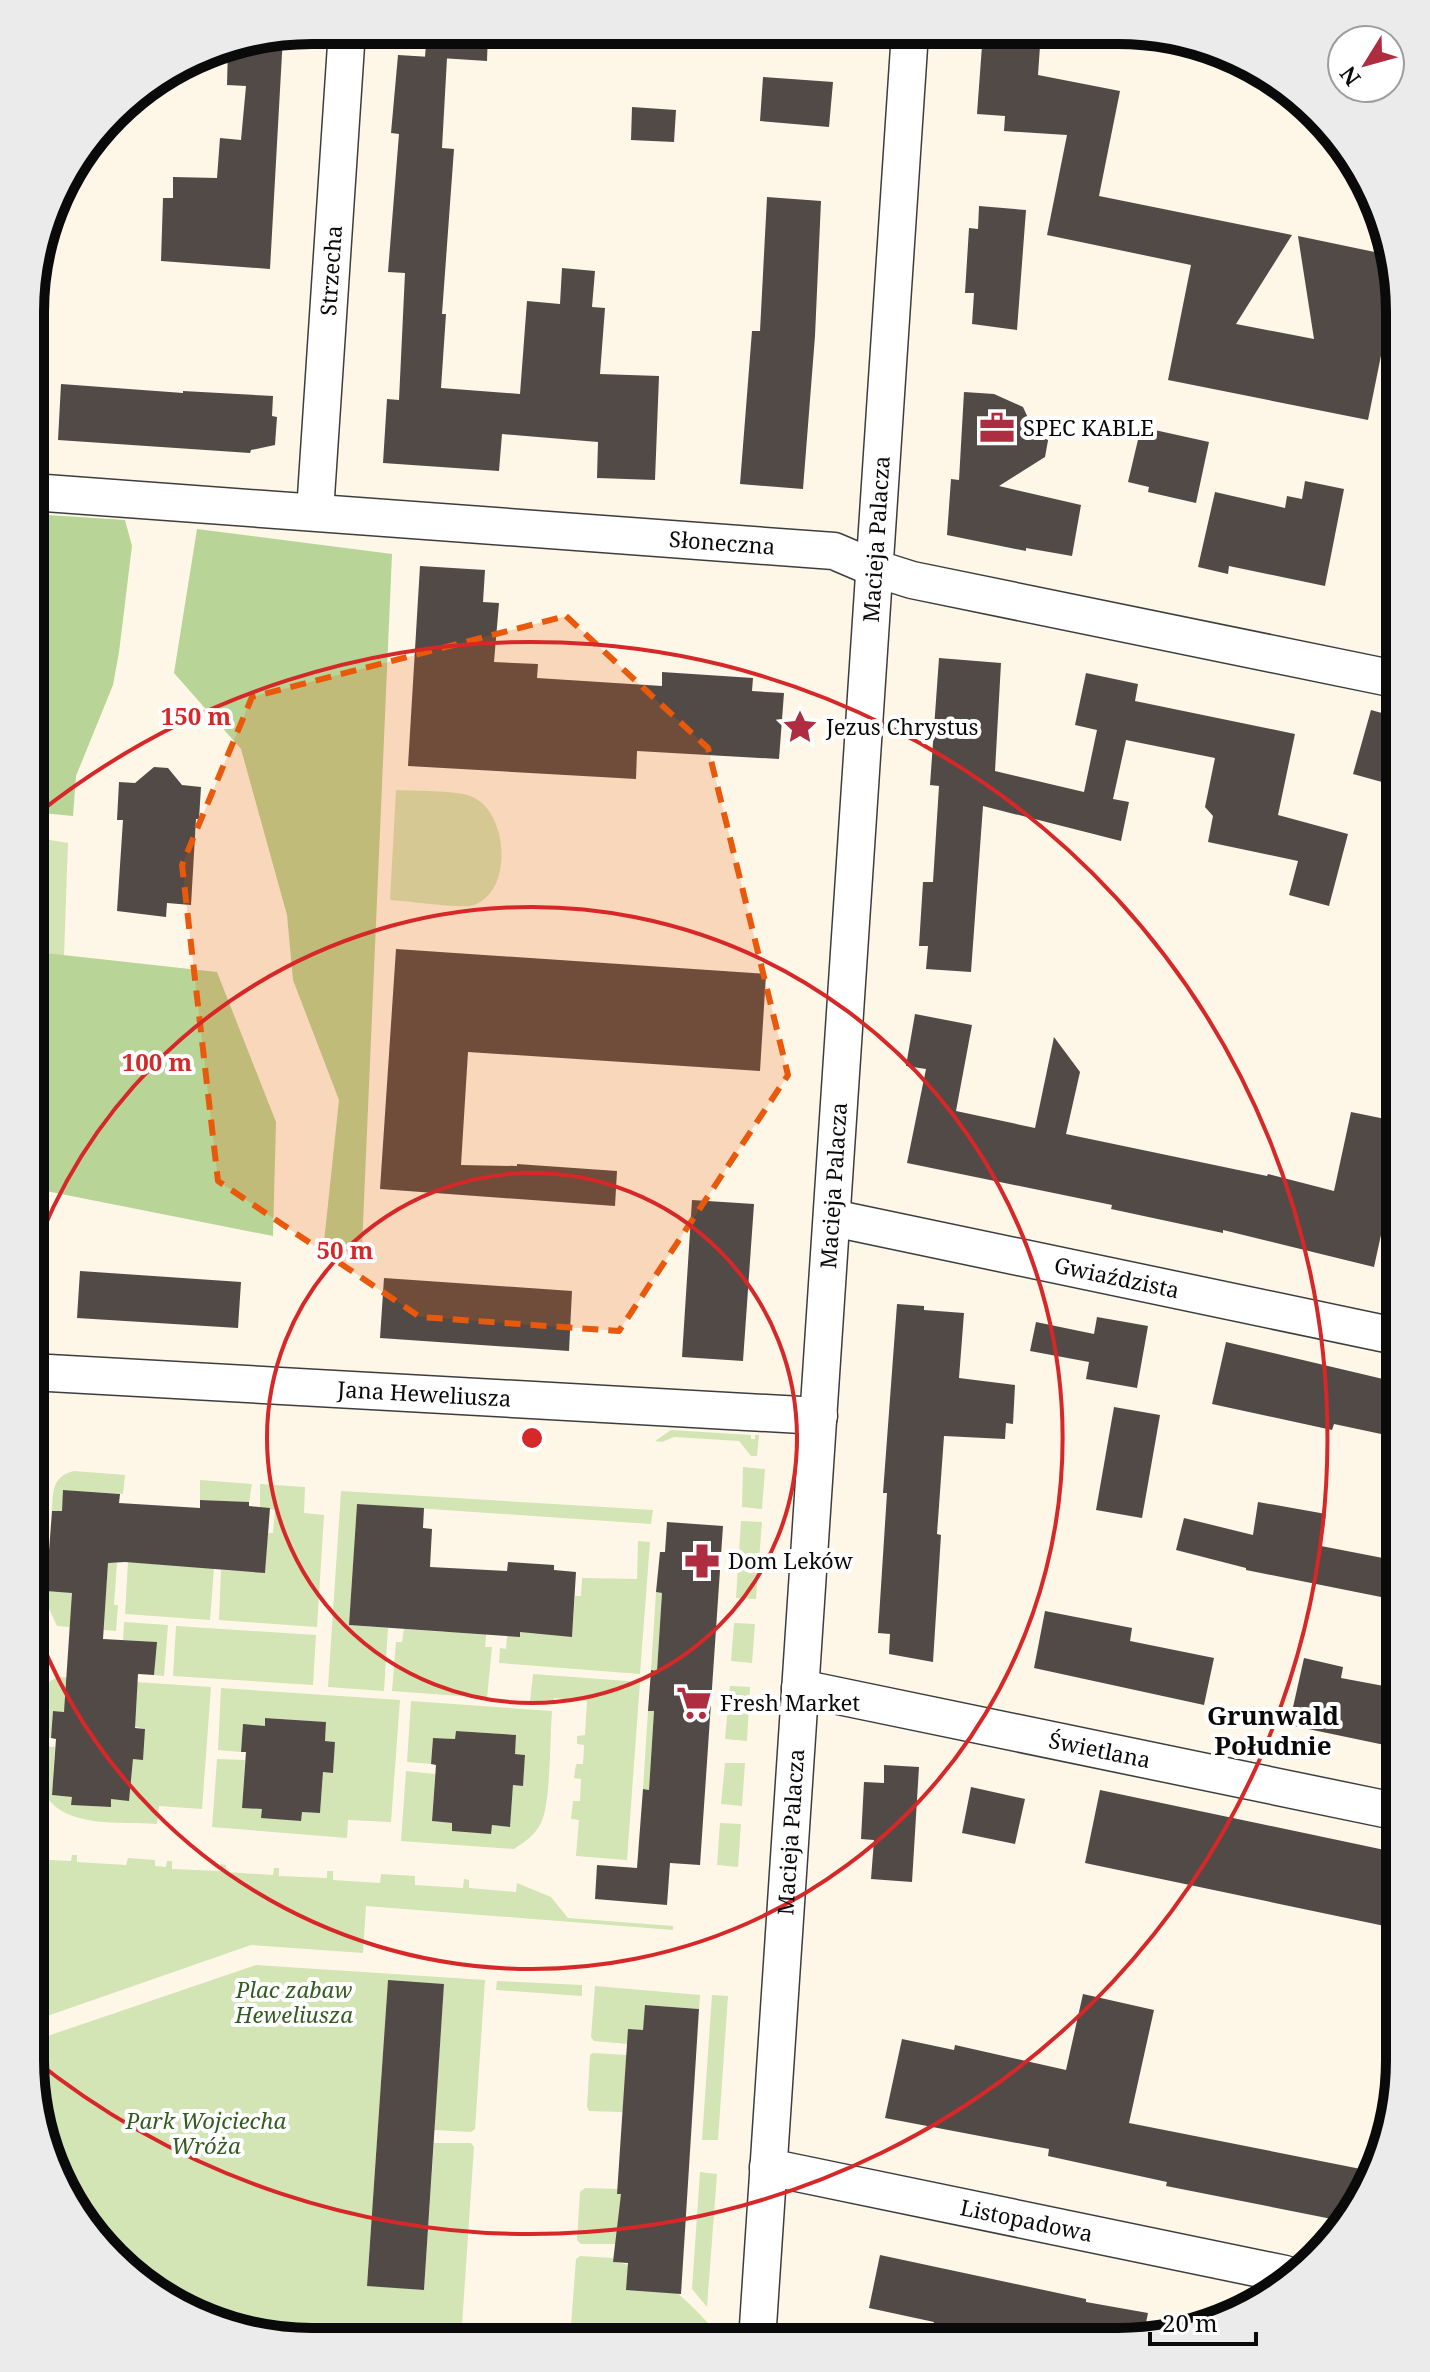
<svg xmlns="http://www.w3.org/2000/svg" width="1430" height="2372" font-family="'Noto Serif',serif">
  <rect width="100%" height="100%" fill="#fef7e8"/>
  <path fill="#d3e4b5" d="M396 790C415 791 454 790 470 796 509 809 515 896 470 906 457 908 407 901 390 900Z
    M32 837 68 843 64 956 44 953 32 922Z
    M671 1430 751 1435V1439H755V1435H759L757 1456H751L739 1441 674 1437 662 1442 655 1441Z
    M743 1467 765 1469 762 1509 742 1507Z
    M74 1471 125 1475 123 1494 64 1490 62 1511H52C53 1492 52 1476 74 1471Z
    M200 1480 252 1484 249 1502 200 1500Z
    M260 1484 305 1487 304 1513 324 1515 317 1627 219 1620 221 1570 265 1572 268 1533H273L275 1510 260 1507Z
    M341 1491 653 1510 651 1524 357 1504 349 1625 388 1628 384 1691 328 1687Z
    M741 1521 762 1522 756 1599 736 1598Z
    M638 1541 650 1542 640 1674 499 1663 500 1648 506 1649 507 1636 520 1637V1631L572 1636 575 1596H581L582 1578 637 1579Z
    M108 1562 117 1563 114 1605H118L116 1631 57 1626 45 1600 46 1591 80 1593 105 1604Z
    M128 1562 214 1568 210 1620 125 1614Z
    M656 1592 662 1593 657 1671 651 1670Z
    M124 1622 168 1625 164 1676 154 1675 156 1642 123 1640Z
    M734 1623 755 1624 752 1663 731 1661Z
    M176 1626 316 1635 313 1685 173 1676Z
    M487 1628 485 1647H492L487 1698 392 1691 396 1642H402L404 1629 443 1632Z
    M533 1674 640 1682 627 1860 576 1856 579 1820 571 1819 573 1801H580L581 1779 574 1778 576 1764H583L584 1745 577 1744V1736L585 1735 587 1701 554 1698 553 1702 530 1701Z
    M59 1677 211 1687 202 1809 159 1806 157 1824C116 1821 50 1831 39 1778 37 1768 39 1756 39 1746L55 1747 52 1795 72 1797V1805L110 1807 111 1799 129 1800 133 1759 145 1729 74 1713 53 1711 51 1738 40 1737C40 1718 35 1683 59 1677Z
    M730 1686 750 1687 747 1741 725 1739Z
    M221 1688 400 1700 391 1822 348 1820 347 1838 212 1827 217 1759 245 1760 242 1807 320 1813 323 1772H333L335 1742 325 1741 326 1722 266 1718 265 1726 243 1725 241 1752 218 1750Z
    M411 1701 552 1711C550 1736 551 1803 541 1823 535 1835 525 1842 514 1849L401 1841 406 1771 435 1774 432 1821 452 1823V1831L492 1825 510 1827 513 1785H523L525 1755 515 1754 516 1735 456 1731 455 1739 433 1738 431 1764 407 1762Z
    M648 1711H654L649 1790 643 1789Z
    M725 1763H745L742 1806 721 1804Z
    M720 1823 741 1824 738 1867 717 1865Z
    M72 1855H77V1862L126 1865 128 1858 155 1860V1866L166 1867 167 1861H172V1869L220 1871V1864L226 1865V1872L273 1875 274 1868H279V1876L327 1878V1871H333V1880L380 1883 381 1874 415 1876V1885L463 1888 464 1879 469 1880V1888L516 1892 517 1883 551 1897 568 1918 673 1926V1930L366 1906 363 1953 251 1945 30 2022V1859L71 1861Z
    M256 1965 485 1980 475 2129 471 2132 434 2130 444 1984 388 1981 367 2285 424 2290 434 2143H471L474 2147 461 2340H276L140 2283 51 2167 30 2060V2042Z
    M497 1981 582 1985V1996L496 1990Z
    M595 1986 700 1995 699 2009 646 2005 643 2030 628 2044 594 2041 591 2037Z
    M712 1995 728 1996 718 2140H702Z
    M593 2053 627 2055 623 2112 589 2111 587 2107 590 2055Z
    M700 2172 717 2174 707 2307 692 2289Z
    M585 2188 618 2189 633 2195 629 2244H581L577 2240 580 2192Z
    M580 2256 613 2258V2262C650 2265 683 2296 707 2322L705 2335 701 2338 576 2330 571 2326 576 2259Z"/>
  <path fill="#b8d496" d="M32 514 125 520 132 546 119 652 113 685 76 776 73 816 32 812Z
    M197 529 392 554 362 1247 324 1242 339 1100 293 980 287 915 241 749 174 673Z
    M32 922 45 953 217 972 276 1122 273 1236 31 1188Z"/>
  <path fill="#524a47" d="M427 30 488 31 487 61 425 57Z
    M983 32H1041L1038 75 1120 91 1099 196 1292 235 1236 324 1314 339 1298 236 1389 255 1399 307 1391 306 1368 420 1168 380 1191 265 1047 235 1067 135 1004 131 1005 116 977 114Z
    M283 36 270 269 161 261 163 198H173V177L217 178 220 138 241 140 246 86 227 85 228 47Z
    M398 55 447 58 442 148 454 149 442 314H446L441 388 520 394 527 301 560 304 562 268 595 271 592 307 605 308 600 374 659 376 655 480 597 478 598 442 502 434 499 471 383 463 387 399 399 400 405 273 388 272 399 134 391 133Z
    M763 77 833 82 829 127 760 121Z
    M632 107 676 110 674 142 631 140Z
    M767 197 821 201 815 336 803 489 740 484 752 331H760Z
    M979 206 1026 210 1017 330 972 324 974 293H965L969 228 978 229Z
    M61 384 183 393V391L273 396 272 416 277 417 275 445 251 450 250 453 58 440Z
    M964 392 994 394 1023 407 1029 420 1046 422 1049 435 1045 457 999 486 1081 505 1072 556 1026 548V551L947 535 951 479 959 480Z
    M1141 427 1209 442 1196 503 1148 492 1149 487 1128 482Z
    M1305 481 1344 489 1325 586 1229 566 1228 574 1198 567 1215 492 1285 508 1287 496 1302 499Z
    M420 566 485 570 483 602 499 603 494 662 538 664 537 678 662 686V672L753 678 752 691 784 693 779 759 637 751 636 779 408 766Z
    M939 658 1001 663 995 771 1084 792 1097 730 1075 725 1086 673 1138 684 1135 701 1295 734 1278 815 1348 834 1329 906 1289 895 1298 861 1208 842 1213 816 1205 807 1215 758 1126 740 1113 799 1129 802 1121 841 983 806 971 972 926 969 928 946H919L923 882H933L939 786 930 785Z
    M1371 710 1400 718V787L1353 774Z
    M154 767 168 768 182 785 201 787 199 819H196L191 905 167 903 166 917 117 911 123 820H117L119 782 135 783Z
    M396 949 766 974 760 1071 468 1052 461 1165 517 1166V1164L617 1171 615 1206 380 1189Z
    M915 1014 972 1025 956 1111 1035 1128 1054 1037 1080 1072 1066 1134 1267 1176 1268 1174 1334 1191 1351 1112 1400 1122V1148L1374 1267 1223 1230V1233L1111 1209 1112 1205 907 1163 926 1069 906 1066Z
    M692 1200 754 1204 743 1361 682 1357Z
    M80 1271 241 1282 238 1328 77 1318Z
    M384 1278 572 1291 569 1351 380 1338Z
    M897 1304 924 1306V1310L964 1313 959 1378 1015 1385 1013 1424 1006 1423 1005 1439 944 1436 937 1534 941 1535 933 1662 889 1654 890 1634 878 1633 887 1493H883Z
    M1097 1317 1148 1326 1137 1388 1086 1379 1089 1362 1030 1351 1036 1322 1094 1334Z
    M1226 1342 1400 1383V1438L1334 1424 1332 1430 1212 1404Z
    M1114 1407 1160 1415 1142 1518 1096 1510Z
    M63 1490 120 1494 119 1503 200 1508V1500L249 1502V1506L270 1508 265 1573 125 1562 108 1563 103 1639 157 1642 154 1675 138 1674 135 1728 145 1729 143 1760 133 1759 129 1801 111 1799V1807L71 1805 72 1797 52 1795 56 1739 51 1738 53 1711 64 1712 72 1593 46 1591 52 1511H62Z
    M1258 1502 1326 1514 1321 1546 1388 1559 1381 1597 1246 1570V1568L1176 1550 1184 1518 1253 1535Z
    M357 1504 424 1508 423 1528 432 1529 430 1567 507 1571 508 1562 554 1565V1570L576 1572 572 1637 520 1632V1637L349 1625Z
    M667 1522 723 1526 700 1865 670 1863 667 1905 595 1899 597 1865 637 1868 643 1789 649 1790 654 1711H648L651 1670 657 1671 662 1593 656 1592 660 1552H665Z
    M1045 1611 1132 1628 1130 1641 1214 1658 1204 1705 1034 1668Z
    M1304 1658 1343 1667 1341 1678 1400 1689 1399 1748 1289 1725Z
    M265 1718 326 1722 325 1741 335 1742 333 1773 323 1772 320 1813 302 1812 301 1821 261 1818 262 1809 242 1808 246 1752H241L243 1724 265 1726Z
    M456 1731 516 1735 515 1754 525 1755 523 1786 513 1785 510 1827 492 1825 491 1834 452 1831V1823L432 1821 436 1765 431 1764 433 1738 455 1739Z
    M884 1765 919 1767 912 1882 871 1879 874 1840 861 1839 864 1782 884 1783Z
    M971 1787 1025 1799 1015 1844 962 1833Z
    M1100 1790 1399 1853V1929L1085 1863Z
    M388 1980 444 1984 424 2290 367 2286Z
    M1083 1994 1154 2010 1129 2123 1376 2172 1347 2222 1166 2186 1167 2182 1048 2156 1049 2149 885 2118 902 2039 954 2050 955 2045 1066 2070Z
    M645 2005 699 2009 681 2294 626 2290 628 2263 613 2262 621 2194H617L628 2029 643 2030Z
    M880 2255 1086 2299V2302L1148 2313 1143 2337 1118 2342H1002L933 2325 934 2322 869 2308Z"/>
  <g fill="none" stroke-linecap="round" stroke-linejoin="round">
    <g stroke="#3d3d3d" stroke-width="39">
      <g id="minor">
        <path id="s1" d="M32 492 834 551 874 568 912 580 1400 680"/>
        <path id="s2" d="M315 512 347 30"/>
        <path id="s3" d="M833 1218 1400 1337"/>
        <path id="s4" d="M31 1372 819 1416"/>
        <path id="s5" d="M800 1688 1399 1812"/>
        <path id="s6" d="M768 2167 1285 2274"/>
        <path id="s7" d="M757 2341 910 32"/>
      </g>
    </g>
    <use href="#minor" stroke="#fff" stroke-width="36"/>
  </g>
  <path fill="#e8590c" fill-opacity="0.2" stroke="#e8590c" stroke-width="6" stroke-dasharray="16 10" stroke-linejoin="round" d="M566 616 708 748 788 1075 619 1331 420 1317 218 1181 182 865 252 697Z"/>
  <g fill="none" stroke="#d62828" stroke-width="4">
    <circle cx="532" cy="1438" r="265"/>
    <path d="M31 1261A531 531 0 1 1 31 1615"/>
    <path d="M36 815A796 796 0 1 1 31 2057"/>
  </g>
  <defs>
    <g id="office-bare" transform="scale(2.76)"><path d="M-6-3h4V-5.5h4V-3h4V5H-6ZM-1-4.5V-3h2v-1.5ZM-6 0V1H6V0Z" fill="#af2d41" stroke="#fff" stroke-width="2.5" paint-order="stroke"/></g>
    <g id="sight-bare" transform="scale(2.76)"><path d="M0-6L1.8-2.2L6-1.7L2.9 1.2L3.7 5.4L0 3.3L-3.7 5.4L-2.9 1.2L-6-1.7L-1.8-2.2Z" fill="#af2d41" stroke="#fff" stroke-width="2.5" paint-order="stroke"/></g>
    <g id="pharmacy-bare" transform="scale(2.76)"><path d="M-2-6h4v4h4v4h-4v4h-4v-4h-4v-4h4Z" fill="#af2d41" stroke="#fff" stroke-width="2.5" paint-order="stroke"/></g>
    <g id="supermarket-bare" transform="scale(2.76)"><path d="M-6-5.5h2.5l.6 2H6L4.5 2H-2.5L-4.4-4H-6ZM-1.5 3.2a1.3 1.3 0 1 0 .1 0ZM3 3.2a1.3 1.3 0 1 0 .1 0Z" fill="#af2d41" stroke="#fff" stroke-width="2.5" paint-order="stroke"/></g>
  </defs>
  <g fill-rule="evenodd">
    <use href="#office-bare" x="997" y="428"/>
    <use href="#sight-bare" x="800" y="727"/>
    <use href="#pharmacy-bare" x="702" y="1561"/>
    <use href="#supermarket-bare" x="694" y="1703"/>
  </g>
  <g text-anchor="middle" stroke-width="8" stroke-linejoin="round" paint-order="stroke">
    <g font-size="22" fill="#0a0a0a" stroke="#fff">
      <text dy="8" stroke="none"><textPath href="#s2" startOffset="242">Strzecha</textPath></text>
      <text dy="8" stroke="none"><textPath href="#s7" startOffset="1806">Macieja Palacza</textPath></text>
      <text dy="8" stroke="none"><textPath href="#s1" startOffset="692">Słoneczna</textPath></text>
      <text dy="8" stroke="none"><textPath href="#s7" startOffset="1158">Macieja Palacza</textPath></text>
      <text dy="8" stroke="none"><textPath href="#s3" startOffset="290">Gwiaździsta</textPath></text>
      <text dy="8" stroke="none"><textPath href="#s4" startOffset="394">Jana Heweliusza</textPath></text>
      <text dy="8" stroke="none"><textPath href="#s5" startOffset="306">Świetlana</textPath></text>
      <text dy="8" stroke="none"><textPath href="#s7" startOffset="510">Macieja Palacza</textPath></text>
      <text dy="8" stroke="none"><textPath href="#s6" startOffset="264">Listopadowa</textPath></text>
    </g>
    <g font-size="22" fill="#0a0a0a" stroke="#fff" text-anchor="start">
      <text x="1023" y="436">SPEC KABLE</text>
      <text x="826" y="735">Jezus Chrystus</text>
      <text x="728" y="1569">Dom Leków</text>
      <text x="720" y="1711">Fresh Market</text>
    </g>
    <g font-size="22" font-style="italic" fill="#335c20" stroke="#fff">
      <text x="294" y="1998">Plac zabaw<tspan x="294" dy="25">Heweliusza</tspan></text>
      <text x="206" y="2129">Park Wojciecha<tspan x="206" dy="25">Wróża</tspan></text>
    </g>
    <g font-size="26" font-weight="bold" fill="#0a0a0a" stroke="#fff">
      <text x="1273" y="1725">Grunwald<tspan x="1273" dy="30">Południe</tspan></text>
    </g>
  </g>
  <path d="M0 0H1430V2372H0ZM312 44H1118A268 268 0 0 1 1386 312V2060A268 268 0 0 1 1118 2328H312A268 268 0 0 1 44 2060V312A268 268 0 0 1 312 44Z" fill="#ebebeb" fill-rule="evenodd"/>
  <path fill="none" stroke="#0a0a0a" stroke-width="10" d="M312 44H1118A268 268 0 0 1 1386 312V2060A268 268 0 0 1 1118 2328H312A268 268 0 0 1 44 2060V312A268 268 0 0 1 312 44Z"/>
  <circle cx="532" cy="1438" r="12" fill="#d62828" stroke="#fff" stroke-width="4"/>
  <g font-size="24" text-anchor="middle" font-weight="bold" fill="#d62828" stroke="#fff" stroke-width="8" stroke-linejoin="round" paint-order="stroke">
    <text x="196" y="725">150 m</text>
    <text x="157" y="1071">100 m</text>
    <text x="345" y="1259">50 m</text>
  </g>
  <g transform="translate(1366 64) rotate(233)"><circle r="38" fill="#ffffff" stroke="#9d9d9d" stroke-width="2"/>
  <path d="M0-6L14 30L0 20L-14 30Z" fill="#af2d41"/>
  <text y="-12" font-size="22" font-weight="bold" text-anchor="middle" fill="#0a0a0a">N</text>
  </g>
  <path d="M1150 2332v12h106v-12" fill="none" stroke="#0a0a0a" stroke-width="4"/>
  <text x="1162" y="2332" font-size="24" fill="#0a0a0a" stroke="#ffffff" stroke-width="6" paint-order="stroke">20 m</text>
</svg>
